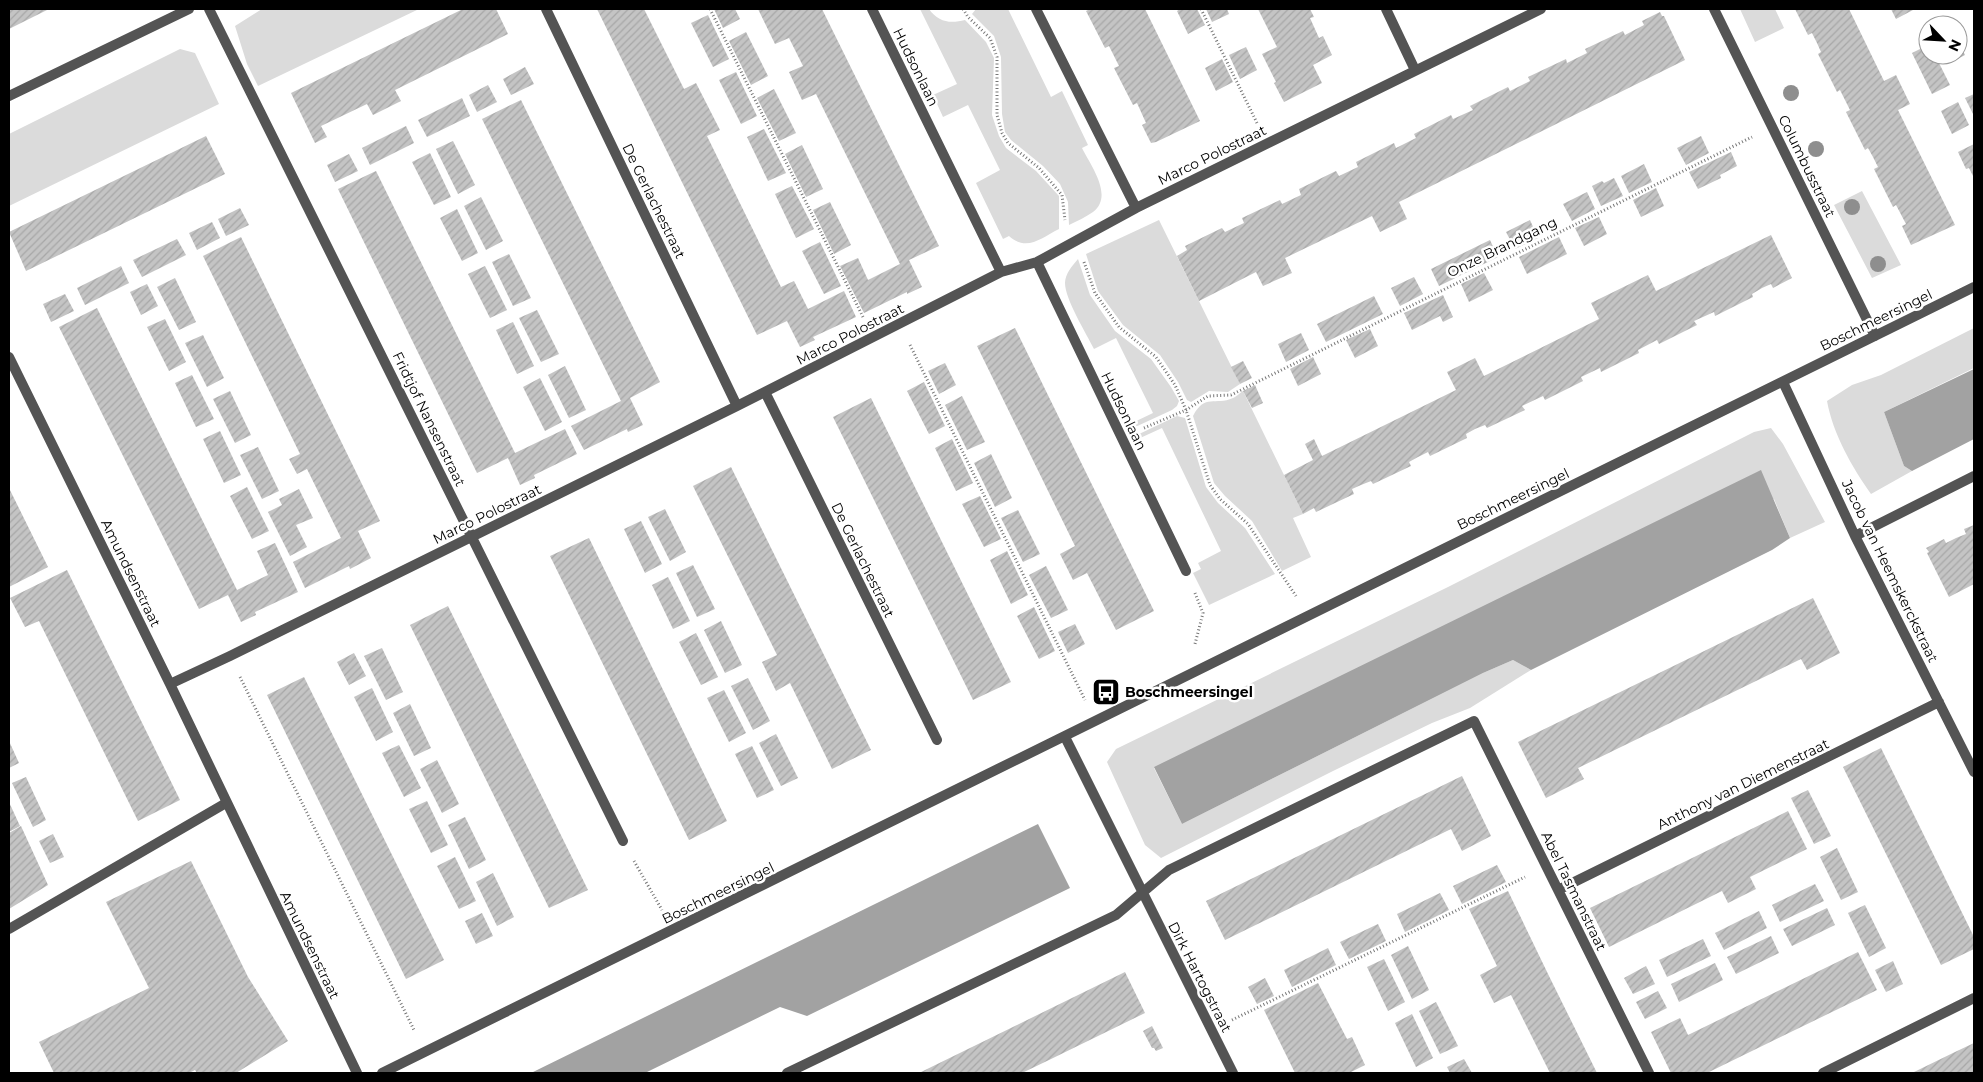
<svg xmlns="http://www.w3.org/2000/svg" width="1983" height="1082" font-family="Montserrat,sans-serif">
  <defs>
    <pattern id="building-hatch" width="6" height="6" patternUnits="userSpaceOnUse" patternTransform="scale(1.25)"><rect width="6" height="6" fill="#c4c4c4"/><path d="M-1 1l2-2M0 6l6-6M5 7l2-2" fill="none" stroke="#a7a7a7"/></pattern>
  </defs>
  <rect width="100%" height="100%" fill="#fff"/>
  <path fill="#dbdbdb" d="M262 9H419L258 86 247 64 235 26Z
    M920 9H929C938 22 950 24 965 20L986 42 994 58 992 115 999 136 1006 148 1036 171 1059 196V229C1041 238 1027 252 1009 236L1003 239 976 183 1000 170 968 105 943 117 933 95 957 84Z
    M976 9H1008L1051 97 1062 91 1088 145 1082 148C1091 166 1114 196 1093 212 1086 217 1077 221 1069 225L1068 202 1060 184 1043 166 1011 140 1005 132 1002 114 1001 57 994 36 972 14Z
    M1740 9H1775L1784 28 1755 42Z
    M180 49 195 53 219 104 9 206V134Z
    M1862 191 1901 265 1872 278 1834 205Z
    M1159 220 1240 384 1228 392 1209 391 1191 402 1187 400 1178 382 1160 355 1123 325 1098 291 1086 254Z
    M1078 259 1090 295 1115 331 1151 359 1171 387 1179 401 1177 406 1172 410 1133 428 1130 424 1153 413 1116 338 1094 349C1086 333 1065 299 1065 283 1065 274 1072 266 1078 259Z
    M1974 328V368L1884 412 1904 466 1912 471 1871 494C1852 467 1833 434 1827 401L1852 385 1881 375Z
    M1243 391 1303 514 1293 518 1311 557 1282 571 1252 521 1225 496 1214 483 1193 416C1205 393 1215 406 1233 398 1236 397 1240 393 1243 391Z
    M1177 416 1185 418 1206 487 1218 503 1245 528 1275 574 1209 605 1193 573 1201 569 1198 563 1221 551 1162 428 1138 439 1137 435Z
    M1771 428 1783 444 1825 522 1790 538 1774 499 1154 768 1182 824 1483 673 1513 660 1531 670 1470 708 1432 723 1333 771 1161 858 1145 845 1107 762 1116 749 1448 587 1754 432Z"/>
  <path fill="#a2a2a2" d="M1974 369V439L1912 471 1904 466 1884 412Z
    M1761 470 1790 538 1772 550 1531 670 1513 660 1483 673 1182 824 1154 767Z
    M1038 824 1070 888 807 1016 780 1007 645 1073H531Z"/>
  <path fill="url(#building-hatch)" d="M9 9H49L9 29Z
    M463 9H496L508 34 395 90 401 101 373 115 367 104 321 126 327 137 315 143 291 93Z
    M597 9H644L684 89 696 83 720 130 707 136 781 287 794 281 808 309 844 291 856 317 813 337 815 340 800 347 787 321 757 335Z
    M714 9H735L740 19 723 28Z
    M758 9H822L939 246 909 260 922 287 907 294V292L864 313 840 266 858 258 868 280 900 264 816 94 802 100 789 72 803 66 789 38 775 44Z
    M1090 9H1145L1200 121 1156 142 1151 143 1142 125 1146 123 1137 103 1133 105 1114 68 1119 66 1109 46 1105 48 1086 11Z
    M1180 9H1197L1205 25 1188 34 1177 11Z
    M1206 9H1227L1229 14 1212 22Z
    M1258 9H1310L1314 17 1310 18 1319 38 1323 36 1332 55 1313 65 1322 83 1284 102 1274 83 1276 82 1262 54 1277 47Z
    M1795 9H1849L1884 81 1896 75 1910 104 1898 110 1955 225 1911 245 1902 226 1906 224 1896 205 1893 207 1874 169 1878 167 1873 157 1868 148 1865 150 1846 112 1850 110 1840 90 1837 92 1818 54 1821 52 1817 43 1812 33 1808 35Z
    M1891 9H1912L1913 10 1896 19Z
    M1660 12 1662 16H1664L1685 60 1399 202 1407 219 1380 232 1372 216 1285 258 1292 273 1263 286 1256 272 1199 301 1177 256 1187 250 1185 246 1222 228 1225 232 1244 223 1242 218 1280 200 1282 204 1301 195 1299 189 1336 171 1339 176 1358 167 1356 162 1394 143 1396 148 1416 138 1414 134 1451 115 1453 119 1473 110 1470 106 1508 87 1510 91 1530 81 1528 77 1566 59 1567 63 1587 53 1585 49 1623 31 1625 35 1644 25 1642 21Z
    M708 15 729 59 713 67 691 23Z
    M746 32 768 76 751 85 729 41Z
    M1958 41 1965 55 1948 64 1944 55H1958Z
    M1928 45V55H1935L1950 85 1932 94 1912 53Z
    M1246 47 1257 70 1240 79 1229 55Z
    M1222 59 1233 82 1216 91 1205 68Z
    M525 67 534 84 511 95 503 79Z
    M736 72 757 116 741 124 719 80Z
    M488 85 497 102 477 112 469 95Z
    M774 89 796 133 779 141 757 98Z
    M1974 94V116L1965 98Z
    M462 98 470 116 427 137 418 120Z
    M521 100 660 382 630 398 643 425 628 432 627 429 584 450 571 426 621 401 482 119Z
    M1958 102 1969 125 1952 134 1941 111Z
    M406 126 414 143 370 165 362 148Z
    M764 129 786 173 768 181 747 137Z
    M206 136 225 174 26 271 9 232Z
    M1701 136 1709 153 1686 165 1677 148Z
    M453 141 475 185 458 194 436 149Z
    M1974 144V178L1969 168 1966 169 1958 152Z
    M802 145 823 189 806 197 785 154Z
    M1731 152 1737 166 1720 175 1721 178 1698 189 1689 172Z
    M430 153 451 197 434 205 412 162Z
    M349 154 358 171 335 182 327 165Z
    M1644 164 1652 182 1629 193 1621 176Z
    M376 171 515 453 565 429 577 454 534 475 535 478 520 485 508 458 477 473 338 189Z
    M1614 178 1623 196 1601 206 1592 186 1602 181 1604 183Z
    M792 186 814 229 796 238 775 194Z
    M1656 188 1664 206 1641 217 1633 200Z
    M1587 192 1595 209 1572 221 1563 204Z
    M481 197 503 241 486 250 464 206Z
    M830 202 851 245 834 254 813 210Z
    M240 208 249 225 226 236 218 219Z
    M457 209 478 253 462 261 440 218Z
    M1599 217 1607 234 1584 246 1575 228Z
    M1530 220 1538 238 1515 249 1506 232Z
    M212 222 220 238 197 250 189 233Z
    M1771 235 1792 278 1773 288 1771 284 1762 288 1752 294 1753 297 1715 316 1714 312 1694 321 1697 325 1659 344 1657 340 1638 350 1639 353 1601 372 1600 368 1581 377 1583 381 1545 400 1543 396 1522 406 1525 410 1487 428 1485 425 1475 429 1466 434 1467 438 1430 456 1428 452 1418 457 1409 462 1411 466 1373 484 1371 481 1361 485 1352 489 1354 494 1316 512 1314 508 1303 514 1284 475 1313 460 1305 444 1314 439 1322 456 1456 390 1447 372 1475 358 1484 376 1599 319 1591 303 1648 275 1656 291Z
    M241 237 380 521 358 531 371 558 350 569 349 566 305 588 293 562 341 538 307 469 297 474 289 459 300 454 203 256Z
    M1559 237 1567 254 1527 274 1519 257Z
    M177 239 186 255 142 277 133 260Z
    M1490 240 1498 257 1439 286 1431 269Z
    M820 242 841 286 824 294 802 251Z
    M509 254 531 298 513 306 492 262Z
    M121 266 129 283 85 305 77 288Z
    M485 266 507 310 490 318 468 274Z
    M1484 273 1493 290 1469 302 1461 284Z
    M1414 277 1423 294 1400 306 1391 288Z
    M175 278 196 322 179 330 157 287Z
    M147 284 158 306 141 315 130 292Z
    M65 294 74 311 51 322 43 304Z
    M1443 295 1453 317 1443 322 1440 316 1412 330 1404 313Z
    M1374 296 1383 314 1326 342 1317 324Z
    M97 308 237 590 268 575 257 551 275 543 298 592 255 612 256 615 241 622 228 595 199 609 59 327Z
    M537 310 559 354 541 362 519 318Z
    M165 319 186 362 169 371 147 327Z
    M513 322 534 366 517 374 496 330Z
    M1015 328 1154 611 1116 630 1087 573 1073 580 1060 554 1075 546 977 346Z
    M1370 329 1378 346 1355 358 1346 340Z
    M1301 333 1309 350 1286 362 1278 344Z
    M203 335 224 378 207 387 185 343Z
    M1313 357 1321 374 1298 386 1290 369Z
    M1243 361 1252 378 1240 384 1231 367Z
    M945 363 956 385 939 394 928 371Z
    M565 366 586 410 569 418 548 375Z
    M192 375 214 419 196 427 175 383Z
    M540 378 562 422 545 431 523 387Z
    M924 382 945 426 929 434 907 391Z
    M1255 385 1263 403 1252 408 1243 391Z
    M230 391 251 435 235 443 213 399Z
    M962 396 985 442 967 450 945 405Z
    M871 398 1011 682 973 700 833 417Z
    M220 431 241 475 224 483 203 439Z
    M952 439 973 483 956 491 935 448Z
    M258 447 279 491 262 499 240 455Z
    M991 454 1012 498 995 507 974 463Z
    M731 467 871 750 832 769 790 683 776 691 762 662 777 655 693 486Z
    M247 487 269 531 252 539 230 496Z
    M9 488 48 567 9 587Z
    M299 489 313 518 296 525 307 547 290 556 268 512 282 505 279 499Z
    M980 496 1001 539 984 547 962 504Z
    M665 509 686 552 670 561 648 517Z
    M1018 510 1040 554 1023 562 1001 518Z
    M641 521 662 564 645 573 624 529Z
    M1974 525V584L1949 597 1927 553 1929 552 1926 548 1944 539 1946 543 1956 538 1966 534 1964 529Z
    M589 538 727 821 689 840 550 556Z
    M1007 551 1028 595 1011 604 990 560Z
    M693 565 715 609 697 617 676 573Z
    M1046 566 1068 610 1051 618 1029 575Z
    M67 570 180 800 138 821 39 621 25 627 10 598Z
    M668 577 690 621 673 629 652 585Z
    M1813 598 1840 653 1807 670 1801 659 1578 768 1584 779 1546 798 1518 742Z
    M448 606 588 890 549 908 410 625Z
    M1034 607 1055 651 1039 659 1017 616Z
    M721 621 742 665 725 673 704 630Z
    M1075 624 1085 644 1068 653 1058 632Z
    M696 633 718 677 701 685 679 642Z
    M382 648 403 692 386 700 364 656Z
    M354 653 366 676 349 685 337 662Z
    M304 677 444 960 406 979 267 695Z
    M748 678 770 721 753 730 731 686Z
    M372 688 393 732 376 741 354 697Z
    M724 690 746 733 729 742 707 698Z
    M410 704 431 748 414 756 393 713Z
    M776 734 798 778 781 786 759 743Z
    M9 741 19 763 9 768Z
    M399 745 421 788 404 797 382 753Z
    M752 746 774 790 757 798 735 754Z
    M1881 748 1974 937V949L1941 965 1843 767Z
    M437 760 459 804 442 813 420 769Z
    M1462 776 1491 836 1462 851 1451 829 1225 940 1206 901Z
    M26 777 46 820 33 827 12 783Z
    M1808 790 1831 836 1814 844 1791 798Z
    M427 801 448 845 431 853 409 809Z
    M9 802 20 826 9 832Z
    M1788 811 1807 849 1750 877 1756 889 1728 903 1722 891 1609 947 1590 908Z
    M465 817 486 860 469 869 448 825Z
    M21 826 48 885 9 909V833Z
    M53 834 64 857 50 863 39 841Z
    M1837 848 1858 892 1841 900 1820 857Z
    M455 857 476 901 459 909 437 866Z
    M191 861 248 977 288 1041 236 1073H197L195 1070 189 1073H54L39 1042 149 988 106 902Z
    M1497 865 1506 882 1462 904 1453 886Z
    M493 873 514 917 497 926 476 882Z
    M1815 884 1824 901 1780 922 1772 905Z
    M1508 891 1549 976 1597 1073H1550L1511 995 1494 1003 1480 975 1497 966 1469 909Z
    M1440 893 1449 910 1405 932 1397 914Z
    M1865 905 1886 948 1869 957 1848 913Z
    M1827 908 1835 925 1792 946 1783 929Z
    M1759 911 1767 928 1724 950 1715 933Z
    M482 913 493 936 476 944 465 921Z
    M1378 924 1386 941 1349 959 1340 942Z
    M1771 936 1779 953 1736 974 1727 957Z
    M1703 939 1711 956 1667 977 1659 960Z
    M1408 946 1429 990 1412 999 1391 955Z
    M1328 948 1336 965 1292 987 1284 970Z
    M1858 952 1877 990 1707 1073H1671L1651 1032 1680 1018 1688 1035Z
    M1384 959 1405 1002 1388 1011 1367 967Z
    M1893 961 1903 984 1886 992 1875 970Z
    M1715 963 1723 980 1679 1002 1671 984Z
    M1646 966 1655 984 1633 994 1624 978Z
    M1125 972 1145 1013 1049 1060 1022 1073H919Z
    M1265 978 1274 996 1257 1004 1248 987Z
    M1318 983 1347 1039 1352 1037 1365 1065 1349 1073H1295L1264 1010Z
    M1658 991 1667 1008 1645 1019 1636 1002Z
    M1436 1002 1458 1046 1440 1054 1419 1011Z
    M1412 1014 1433 1058 1416 1067 1395 1023Z
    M1152 1026 1163 1048 1156 1051 1154 1048H1152L1143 1031Z
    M1974 1043V1073H1912L1955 1052Z
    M1464 1059 1472 1073H1450L1447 1067Z"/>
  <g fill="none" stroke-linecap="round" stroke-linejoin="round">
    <path stroke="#767676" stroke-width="3" stroke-dasharray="1 2.5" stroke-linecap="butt" d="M710 9 863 317
      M963 9 968 17 990 38 997 57V115L1002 133 1008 143 1039 168 1062 195 1065 220
      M1201 9 1257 123
      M1084 262 1095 293 1119 327 1156 357 1175 385 1186 410 1210 485 1220 499 1248 524 1296 596
      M910 345 1085 700
      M1144 428 1186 410 1208 396 1231 395 1752 137
      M1195 593 1203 613 1195 644
      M240 677 414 1030
      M634 861 662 910
      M1232 1020 1525 877"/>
    <path stroke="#545454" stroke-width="10" d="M9 929 226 803"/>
    <path stroke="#545454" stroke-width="10" d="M209 9 623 841
      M546 9 737 406
      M872 9 1001 272
      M1036 9 1136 208
      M1386 9 1415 70
      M1714 9 1875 336
      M9 96 189 9
      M1037 262 1186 571
      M9 357 170 684 357 1073
      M1783 382 1855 536 1974 772
      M765 392 937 740
      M1855 536 1974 476
      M170 684 230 656 737 406 1001 272 1037 262 1136 208 1541 9
      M1065 737 1233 1073
      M1558 890 1939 702
      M382 1073 1974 287
      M787 1073 1116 915 1169 870 1474 721 1649 1073
      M1823 1073 1974 998"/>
  </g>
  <g fill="#8e8e8e">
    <circle cx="1791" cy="93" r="8"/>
    <circle cx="1816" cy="149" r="8"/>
    <circle cx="1852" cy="207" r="8"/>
    <circle cx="1878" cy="264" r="8"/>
  </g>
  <defs>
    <g id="bus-square" transform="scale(1.4375)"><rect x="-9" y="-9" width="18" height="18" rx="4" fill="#000" stroke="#fff"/><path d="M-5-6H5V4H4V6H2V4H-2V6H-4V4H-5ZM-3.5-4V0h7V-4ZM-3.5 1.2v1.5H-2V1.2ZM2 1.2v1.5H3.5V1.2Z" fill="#fff"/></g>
  </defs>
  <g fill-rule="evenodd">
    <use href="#bus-square" x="1106" y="692"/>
  </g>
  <g text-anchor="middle" stroke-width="5" stroke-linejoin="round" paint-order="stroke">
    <g font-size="14" fill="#000" stroke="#fff">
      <text transform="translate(916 67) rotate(64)" y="5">Hudsonlaan</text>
      <text transform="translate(1212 155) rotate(-26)" y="5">Marco Polostraat</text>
      <text transform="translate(1807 166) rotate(64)" y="5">Columbusstraat</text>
      <text transform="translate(654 201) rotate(64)" y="5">De Gerlachestraat</text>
      <text transform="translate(1502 247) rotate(-26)" y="5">Onze Brandgang</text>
      <text transform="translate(1876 320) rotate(-26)" y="5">Boschmeersingel</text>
      <text transform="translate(850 334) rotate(-27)" y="5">Marco Polostraat</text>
      <text transform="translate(1124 411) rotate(64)" y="5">Hudsonlaan</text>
      <text transform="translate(429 419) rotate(64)" y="5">Fridtjof Nansenstraat</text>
      <text transform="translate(1513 499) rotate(-26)" y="5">Boschmeersingel</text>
      <text transform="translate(487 514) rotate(-26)" y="5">Marco Polostraat</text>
      <text transform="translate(863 560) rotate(64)" y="5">De Gerlachestraat</text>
      <text transform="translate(1890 571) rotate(64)" y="5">Jacob van Heemskerckstraat</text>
      <text transform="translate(131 573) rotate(64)" y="5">Amundsenstraat</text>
      <text transform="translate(1743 784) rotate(-26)" y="5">Anthony van Diemenstraat</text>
      <text transform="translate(1574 891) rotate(64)" y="5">Abel Tasmanstraat</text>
      <text transform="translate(718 893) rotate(-26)" y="5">Boschmeersingel</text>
      <text transform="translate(310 945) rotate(64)" y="5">Amundsenstraat</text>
      <text transform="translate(1200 977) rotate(63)" y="5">Dirk Hartogstraat</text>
    </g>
    <g font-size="14" font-weight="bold" fill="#000" stroke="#fff" text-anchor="start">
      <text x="1125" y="697">Boschmeersingel</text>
    </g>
  </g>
  <rect width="1983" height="1082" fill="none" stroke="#000000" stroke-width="20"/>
  <g transform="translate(1943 40) rotate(115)"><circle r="24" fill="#ffffff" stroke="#999999"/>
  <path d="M0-4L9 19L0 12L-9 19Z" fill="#000000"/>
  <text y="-8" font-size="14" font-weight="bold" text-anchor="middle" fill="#000000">N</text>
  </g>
</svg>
